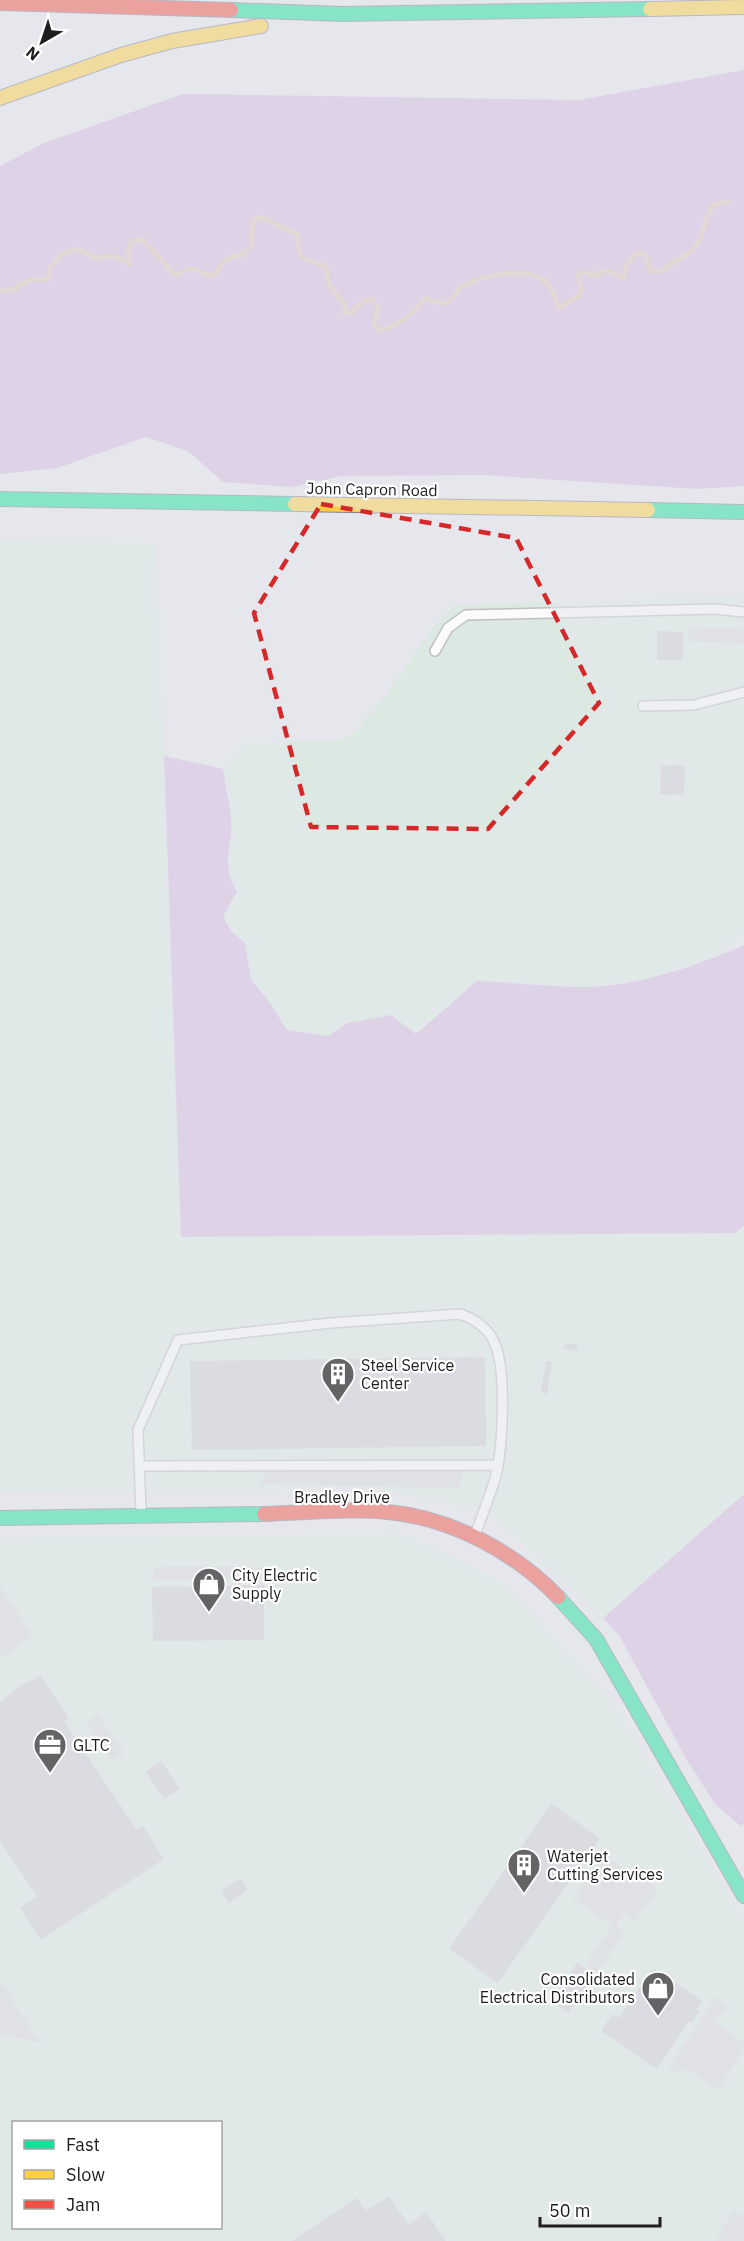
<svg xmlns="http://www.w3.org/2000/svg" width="744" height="2241" font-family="'IBM Plex Sans',sans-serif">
  <rect width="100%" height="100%" fill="#e6e7ec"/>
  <path fill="#dce8e2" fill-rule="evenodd" d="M0 540 156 543 181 1236 735 1233 744 1226V1494L603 1618 488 1512 375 1489 0 1492Z
    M744 595V932L716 957 652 977 585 988 477 981 416 1034 348 1023 328 1036 287 1030 268 1000 251 980 245 943 231 931 223 917 237 891 229 878 227 851 231 818 223 769 243 743 343 740 357 730 383 699 435 625 455 605Z
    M404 1534 505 1584 611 1700 744 1921V2241H0V1538ZM14 2122H220V2228H14Z"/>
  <path fill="#d5b9de" d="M744 70V486L697 489 483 475 341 476 292 487 223 482 188 451 146 437 57 468 0 474V166L44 143 183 94 579 100Z
    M164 756 223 769C225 785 229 801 231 817 234 845 219 863 237 891L223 917 231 931 245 943 251 980 268 1000 287 1030 328 1036 348 1023 391 1015 416 1034 477 981C512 982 548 987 583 987 633 988 699 965 744 945V1226L735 1233 181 1237Z
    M744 1494V1823L742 1827 715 1804 688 1762 619 1635 603 1618Z"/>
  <path fill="#d8d9db" d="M688 627 744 629V644L688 641Z
    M268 1471H464L457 1488 259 1484Z
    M211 1566V1579L154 1580 153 1567Z
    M217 1566 264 1567 263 1579H218Z
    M0 1586 33 1636 0 1658Z
    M98 1715 124 1753 112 1761 87 1722Z
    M605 1855 644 1884 648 1880 658 1889 635 1921 624 1914 616 1925 625 1933 596 1973 585 1964 612 1926 573 1898Z
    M0 1981 41 2043 0 2034Z
    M716 1997 727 2005 715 2023 744 2042V2050L718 2090 685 2068 680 2074 669 2067Z
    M733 2211 744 2216V2241H716Z"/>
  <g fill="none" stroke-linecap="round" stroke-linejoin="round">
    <path stroke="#e2c5b7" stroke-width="4.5" d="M0 291 14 289 29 280 48 279 49 269 61 255 71 250H81L95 258 115 256 130 264 128 249 132 241 142 239 175 275 191 268 212 276 228 258 244 254 249 249 252 244 253 221 260 217 297 234 301 257 326 267 328 283 344 303 345 313H351L364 301 372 299 378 308 374 325 378 330C393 330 417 310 425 298 431 299 441 306 447 303 453 300 456 290 463 286 482 275 529 265 547 283 555 291 553 300 559 308L579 295 582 289 578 275 583 272 598 276 602 271H609L623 278 626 267 636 253 645 255 651 271 662 272C671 260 684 259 693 249 705 236 704 219 713 205L727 202"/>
  </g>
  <path fill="#ccced2" d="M657 631 683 632V660H657Z
    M661 765 685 766 684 795 660 794Z
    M565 1343 578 1345 577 1351 564 1349Z
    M485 1357 486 1446 192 1450 190 1361Z
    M546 1361 552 1362 547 1394 541 1393Z
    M264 1585V1640L153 1641 152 1587Z
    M40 1675 69 1718 64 1721 137 1830 143 1826 164 1859 41 1940 20 1908 37 1896 0 1841V1702L25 1682 26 1684Z
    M161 1761 180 1789 164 1799 146 1772Z
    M551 1804 600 1838 498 1983 449 1949Z
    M240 1878 248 1890 229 1903 221 1890Z
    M577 1963 595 1975 568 2013 551 2001Z
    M653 1968 702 2001 697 2009 700 2011 692 2023 688 2022 657 2069 601 2031 612 2014 619 2018Z
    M389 2196 408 2224 426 2212 446 2241H292L357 2198 366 2211Z"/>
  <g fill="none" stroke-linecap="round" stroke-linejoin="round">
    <g stroke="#bfbfc2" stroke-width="12">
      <path id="lane" d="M435 651 448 628 466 615 715 609 744 612
        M643 706 694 705 744 692
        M139 1466 497 1465
        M141 1513 138 1430 178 1340 331 1323 460 1314C474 1319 488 1328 494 1342 507 1368 503 1450 495 1479 489 1498 482 1516 475 1535"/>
    </g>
    <g stroke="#827d97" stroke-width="16">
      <path id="fast" d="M231 10 343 14 650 9
        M0 499 295 504
        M648 510 744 512
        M0 1518 264 1514
        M558 1597 596 1639 744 1896"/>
    </g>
    <g stroke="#827d97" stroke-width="16">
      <path id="slow" d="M650 9 744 7
        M0 98 121 55 172 41 261 26
        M295 504 648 510"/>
    </g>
    <g stroke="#827d97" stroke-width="16">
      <path id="jam" d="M0 3 231 10
        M264 1514C305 1513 348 1508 388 1512 451 1518 515 1552 558 1597"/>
    </g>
    <use href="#lane" stroke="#fbfbfc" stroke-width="9"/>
    <use href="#fast" stroke="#16e098" stroke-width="14"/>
    <use href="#slow" stroke="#ffcf43" stroke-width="14"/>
    <use href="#jam" stroke="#f24e42" stroke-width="14"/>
  </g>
  <path d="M0 0H744V2241H0ZM321 504 516 538 599 703 488 829 311 827 254 613Z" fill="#e6e7ec" fill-opacity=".55" fill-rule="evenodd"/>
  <path fill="none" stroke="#d62828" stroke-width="4.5" stroke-dasharray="12 8" stroke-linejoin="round" d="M321 504 516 538 599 703 488 829 311 827 254 613Z"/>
  <defs>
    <g id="building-pin" transform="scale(1.725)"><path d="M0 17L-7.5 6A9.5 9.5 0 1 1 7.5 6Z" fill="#646466" stroke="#fff"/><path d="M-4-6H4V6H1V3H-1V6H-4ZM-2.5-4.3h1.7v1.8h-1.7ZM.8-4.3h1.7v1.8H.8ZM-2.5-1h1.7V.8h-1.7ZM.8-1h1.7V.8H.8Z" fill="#fff"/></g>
    <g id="shop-pin" transform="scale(1.725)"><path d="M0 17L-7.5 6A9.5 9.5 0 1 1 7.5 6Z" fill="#646466" stroke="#fff"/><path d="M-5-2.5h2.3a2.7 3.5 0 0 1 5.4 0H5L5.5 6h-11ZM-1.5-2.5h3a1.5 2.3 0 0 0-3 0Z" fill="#fff"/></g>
    <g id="office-pin" transform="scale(1.725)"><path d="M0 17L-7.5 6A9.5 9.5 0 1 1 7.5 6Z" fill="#646466" stroke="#fff"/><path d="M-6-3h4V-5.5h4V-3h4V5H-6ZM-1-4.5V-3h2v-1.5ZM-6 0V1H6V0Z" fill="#fff"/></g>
  </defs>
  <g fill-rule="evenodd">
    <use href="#building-pin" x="338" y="1374"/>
    <use href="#shop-pin" x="209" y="1584"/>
    <use href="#office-pin" x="50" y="1745"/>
    <use href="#building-pin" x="524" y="1865"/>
    <use href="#shop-pin" x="658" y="1988"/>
  </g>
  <g text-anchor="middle" stroke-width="4.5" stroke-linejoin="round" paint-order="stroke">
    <g font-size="16" fill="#1e1e1e" stroke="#fff">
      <text transform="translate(372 489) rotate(1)" y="6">John Capron Road</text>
      <text x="342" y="1503">Bradley Drive</text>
    </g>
    <g font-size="16" fill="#1e1e1e" stroke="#fff" text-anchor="start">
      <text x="361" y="1371">Steel Service<tspan x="361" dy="18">Center</tspan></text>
      <text x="232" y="1581">City Electric<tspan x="232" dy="18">Supply</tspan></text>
      <text x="73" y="1751">GLTC</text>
      <text x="547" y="1862">Waterjet<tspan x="547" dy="18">Cutting Services</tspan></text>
      <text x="635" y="1985" text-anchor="end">Consolidated<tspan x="635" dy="18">Electrical Distributors</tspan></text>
    </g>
  </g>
  <rect x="12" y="2121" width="210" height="108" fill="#ffffff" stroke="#a5a5a5" stroke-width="1.5"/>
  <rect x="24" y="2140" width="30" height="9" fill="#16e098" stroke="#a5a5a5" stroke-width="1.5"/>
  <text x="66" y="2151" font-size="18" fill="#1e1e1e">Fast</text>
  <rect x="24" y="2170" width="30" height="9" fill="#ffcf43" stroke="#a5a5a5" stroke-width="1.5"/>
  <text x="66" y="2181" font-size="18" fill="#1e1e1e">Slow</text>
  <rect x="24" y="2200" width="30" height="9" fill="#f24e42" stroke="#a5a5a5" stroke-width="1.5"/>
  <text x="66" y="2211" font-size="18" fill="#1e1e1e">Jam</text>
  <g transform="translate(42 42) rotate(219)" stroke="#ffffff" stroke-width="4.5" paint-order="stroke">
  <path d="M0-4.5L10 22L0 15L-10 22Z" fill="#1e1e1e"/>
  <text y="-9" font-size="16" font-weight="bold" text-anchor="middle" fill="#1e1e1e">N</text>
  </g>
  <path d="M540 2217v9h120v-9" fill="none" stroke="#1e1e1e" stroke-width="3"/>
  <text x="549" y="2217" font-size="18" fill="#1e1e1e" stroke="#ffffff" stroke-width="4.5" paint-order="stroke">50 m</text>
</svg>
